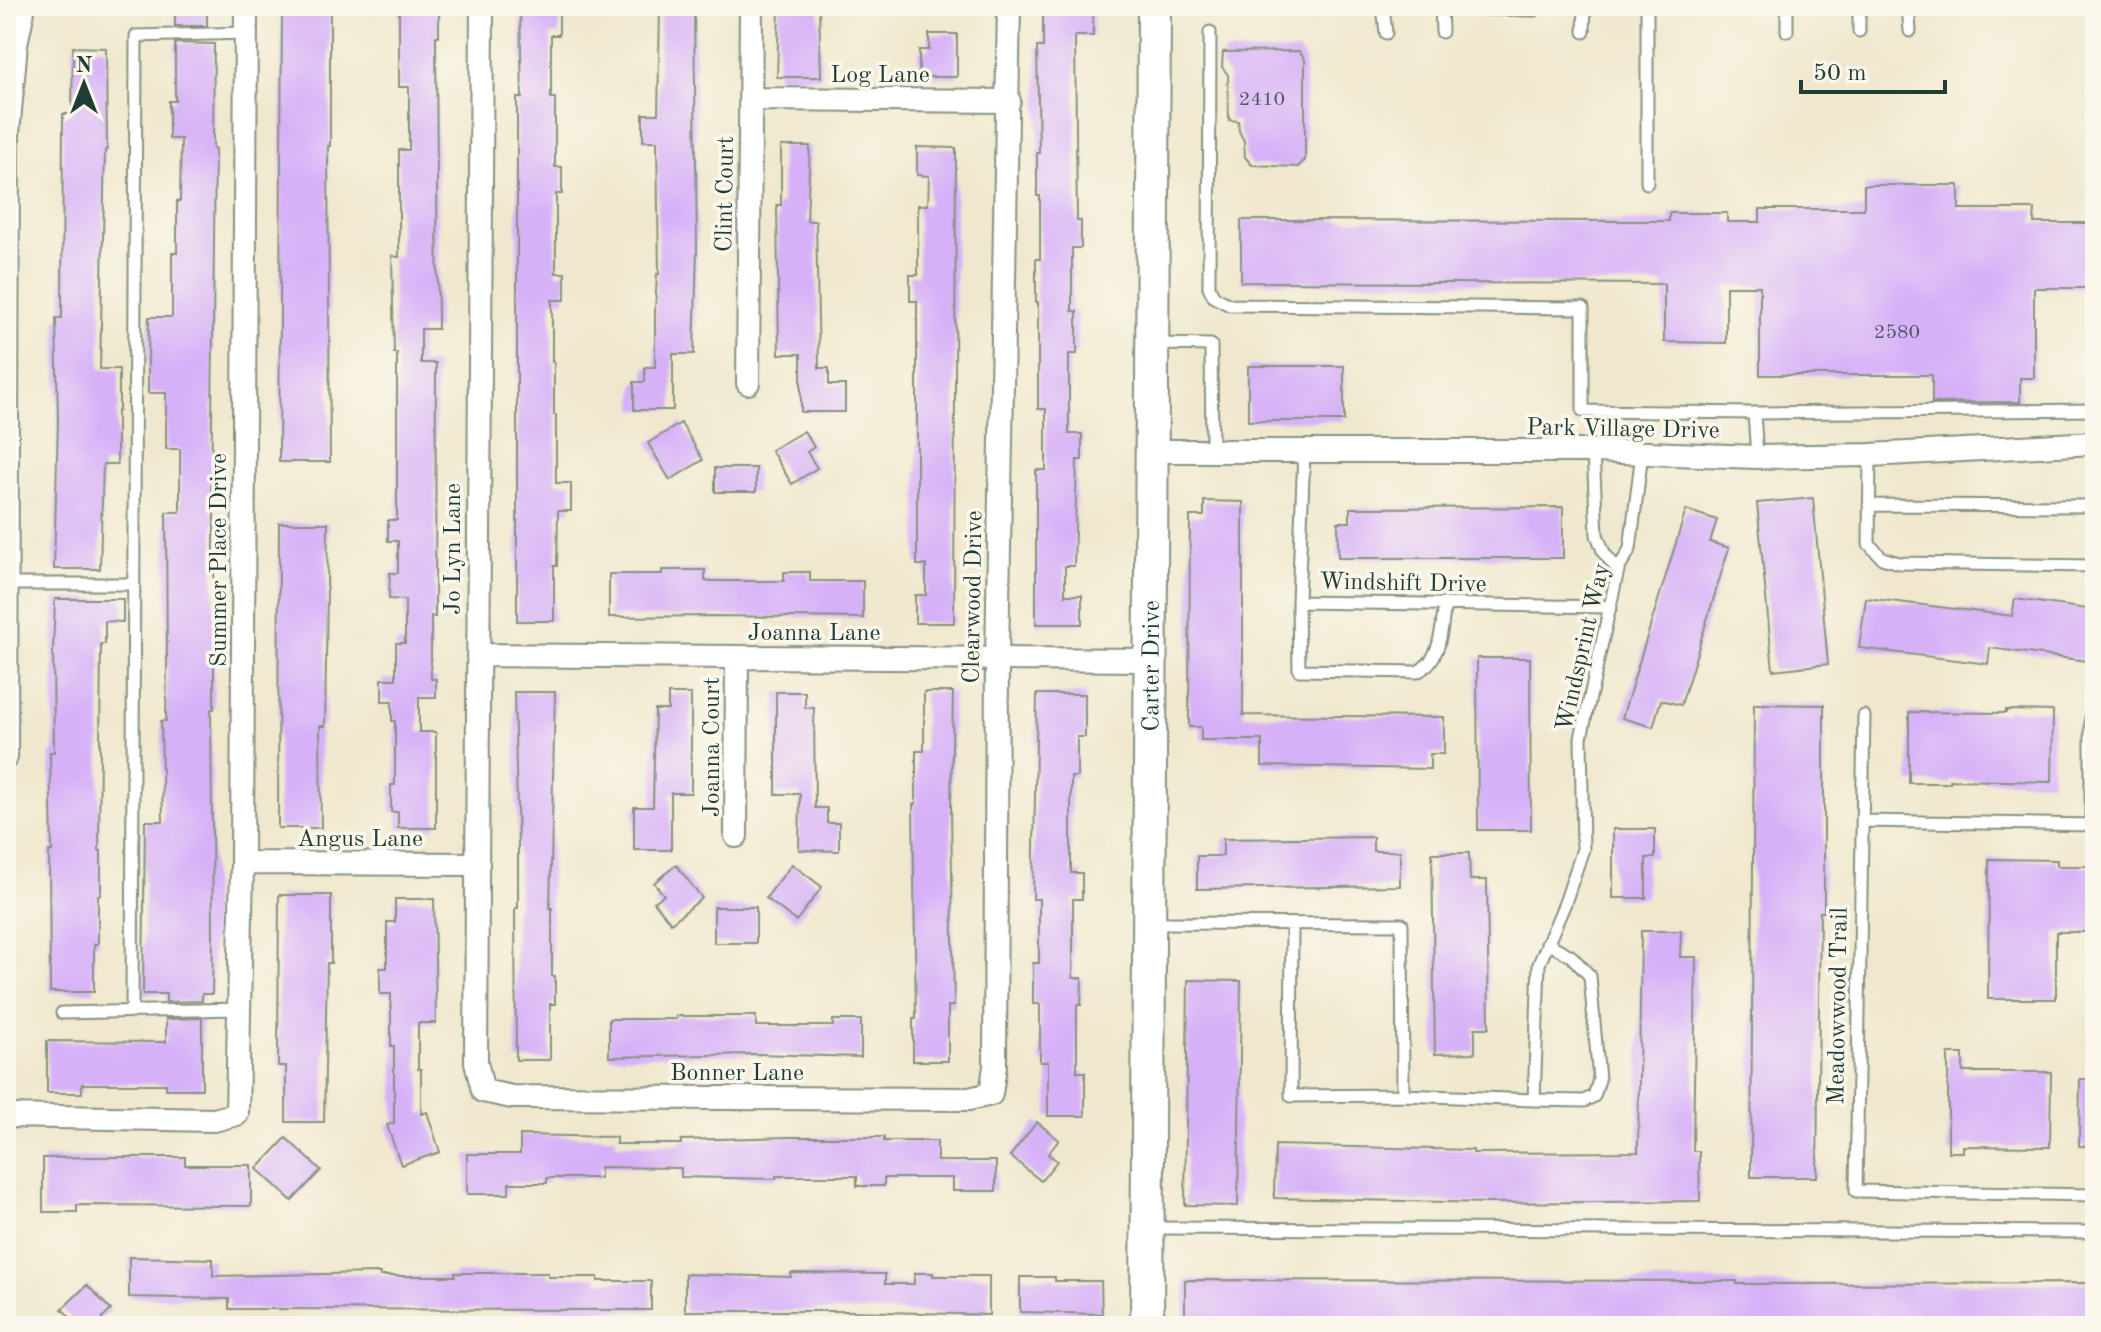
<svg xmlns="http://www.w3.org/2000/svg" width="2101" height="1332" font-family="'Old Standard TT',serif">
  <rect width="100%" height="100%" fill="#fbf7ec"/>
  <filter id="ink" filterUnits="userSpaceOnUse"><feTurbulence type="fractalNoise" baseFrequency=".0125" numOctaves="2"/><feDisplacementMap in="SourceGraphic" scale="16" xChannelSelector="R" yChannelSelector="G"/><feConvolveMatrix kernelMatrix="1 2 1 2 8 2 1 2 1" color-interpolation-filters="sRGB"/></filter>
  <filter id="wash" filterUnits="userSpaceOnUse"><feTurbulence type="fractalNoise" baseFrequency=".006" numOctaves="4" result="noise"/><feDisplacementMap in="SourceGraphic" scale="32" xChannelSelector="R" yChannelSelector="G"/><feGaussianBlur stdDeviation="1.8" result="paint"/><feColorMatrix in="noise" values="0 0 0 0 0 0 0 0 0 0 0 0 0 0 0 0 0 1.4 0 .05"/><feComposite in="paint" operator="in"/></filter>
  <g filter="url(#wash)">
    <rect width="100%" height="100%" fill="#f0e8ce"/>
    <g id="blocks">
      <path fill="#d6b1f8" d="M175 6H207V26H175Z
        M282 6H330V146H328L330 462H279Z
        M411 6H439V36H436L438 329H421V363H436L435 617 431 616V679H436V697H419V732H436V828H398V812H391V785H395V721H392V701H382V679H396V643H405V600L389 599 390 573H398V541H388V520H397V353H394L392 256 399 257V150H409V87H399V8H411Z
        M520 6H559V35H551V98H555V167H562V194H556V273H565V300H552V362H554V415H556V483H571V511H558L557 566H554V621H517V98H522Z
        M668 6H694L697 248 694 354H673V410H634V382H645V367H655V311L657 274H659L657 141H643V114H658L660 9H668Z
        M779 6H819L821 77H777Z
        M1043 6H1093V36H1075L1077 221H1081V248H1072V311H1077V354H1069V434H1082V460H1077L1074 566H1065V595H1082V624H1036V470H1046V409H1038V302H1036V259H1040V196H1037V153H1039L1037 47H1043Z
        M929 34H957V77H919V50H929Z
        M175 43 214 44 213 149H215L211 512H214V709H211L213 940 212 994H202V1001L166 1002V994H143L145 821H163L161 721H166L167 667 166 512H180V449H166V393H148V362L149 317H172V253H177V201H180L181 139H169V101H175Z
        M73 47 106 48 107 150H105L100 369H119V411H117V464H103L100 569H54L58 421 56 318H62L63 114H72Z
        M1299 51 1305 59V160L1298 167 1252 165 1245 157 1244 141 1239 131 1238 121 1229 120 1228 75 1222 67 1223 52Z
        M781 146H810L807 221H816L819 368H829V385H845V412H801V354H779L777 205H781Z
        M917 147 956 148 954 623H915V595H926V565H917V301H910V275H918V205H928L929 176 917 175Z
        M1864 185H1959V209H2035L2034 223H2095V288H2034V378H2020V402L1932 403V375H1760V286H1726V343L1664 342V284L1241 282V220L1669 221V213H1727V222H1760V209H1864Z
        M1248 366H1344V421H1248Z
        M681 423 703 460 670 480 648 443Z
        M804 431 814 447 807 452 817 468 792 484 771 450Z
        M715 468H756V492H715Z
        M1813 498 1828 664 1773 670 1757 503Z
        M1204 501 1243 502V715L1444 717V754H1430V769L1262 766V740H1201V727H1189L1190 516H1204Z
        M1563 507V558H1338V522H1350V508Z
        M1686 510 1717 520 1710 542 1729 548 1681 705 1661 700 1653 727 1622 718Z
        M279 523H328L325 726H320L321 828H278Z
        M662 570H705V581H784V572H810V581H863V618L715 616 609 617V574H662Z
        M1866 598 2012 616 2015 599 2095 610V662L1990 648 1988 664 1859 648Z
        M55 599H123V622L105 621V644H101L99 851H101V895H98V944H94V992H50L49 851H52L50 752H54L53 650Z
        M1477 658H1530L1531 830H1478Z
        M514 692H555L550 908H552V976H555V1004H550V1060H516L515 908H518V846Z
        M776 692H805V708H814L815 808H827V823H839V851L799 850 800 794H776Z
        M924 692H953L951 809 954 1006H948V1061H913V1019H916L913 804H916V751H924Z
        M668 694H691V793H671V850H634V807H653L655 710H668Z
        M1037 694H1085V737H1077V777H1071V873H1082V899H1073V978H1082L1081 1005H1077V1072H1085V1116H1048V1062H1040V1004H1033V963H1039V899H1033Z
        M1754 704 1824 705V912H1820L1817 1177H1751Z
        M2006 710 2053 711 2052 782 1950 780V783H1909V712L2006 713Z
        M1613 829H1655V858H1646V898H1613Z
        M1373 837V851H1400V886L1197 889V856H1223V839Z
        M1432 853H1469L1470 880H1487L1489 1028H1475V1053L1435 1054Z
        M1989 859 2057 860V866H2095V932H2056V999H1988Z
        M792 864 822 887 796 921 766 898Z
        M676 865 702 898 671 923 654 902 664 895 654 883Z
        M279 895H331V963H327L324 1122H286V1066H278Z
        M395 899H434L436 1023H418V1069H421V1114L427 1112 440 1152 401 1165 387 1125 394 1123V1046H391V994H380V968H387V922H395Z
        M714 907H756V943H714Z
        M1641 931H1681L1680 957H1696L1693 1151H1699L1700 1201 1488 1203 1274 1198 1275 1145 1473 1150V1153L1638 1152Z
        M1188 980 1241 981 1238 1206 1185 1205Z
        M676 1016H756V1026H833V1020H861V1057L756 1054 609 1057V1019H676Z
        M202 1018V1089H166V1084H82V1093H47V1041L166 1042V1019Z
        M1948 1054H1963V1072H2051L2050 1147 1963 1146V1152H1948Z
        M2080 1079H2095V1147L2079 1146Z
        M1037 1122 1059 1140 1048 1154 1057 1161 1041 1181 1010 1156Z
        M520 1135 616 1137V1144H681V1140L788 1137H884V1141H937V1161H996V1191H953V1178H884V1186H857V1176H776V1179L681 1177V1168L600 1167V1178H547V1183H509V1194H467V1154H520Z
        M286 1138 321 1170 292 1201 257 1169Z
        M94 1157H185V1165H251V1206L77 1205V1212H43V1158Z
        M129 1257 213 1259V1276L380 1273V1276H455V1273H548V1277H598V1281H651V1310L229 1309V1299L129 1297Z
        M791 1273 885 1274V1284H914V1273H933V1276H989V1315L852 1311H685V1274L791 1277Z
        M1020 1277H1055V1281H1101L1102 1314 1020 1312Z
        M1185 1280 1737 1281V1284L2095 1283V1326H1185Z
        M87 1285 111 1310 95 1326H79L62 1309Z"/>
    </g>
  </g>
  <g filter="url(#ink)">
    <use href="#blocks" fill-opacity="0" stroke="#889281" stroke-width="2"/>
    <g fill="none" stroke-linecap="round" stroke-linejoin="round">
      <g stroke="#889281" stroke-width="15">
        <path id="lane" d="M1383 6 1386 33
          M1441 6 1470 9V6
          M1647 6V183
          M1787 6V31
          M1859 6V31
          M1908 6 1910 31
          M1441 7 1442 32
          M1470 9 1535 10 1537 6
          M1210 32 1209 287 1214 297 1230 305 1583 308V411L1754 413
          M1584 32 1585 6
          M1156 344 1211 345 1212 451
          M1593 451 1597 535 1604 553 1618 570
          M1304 452 1298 602 1299 670 1417 672C1442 660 1441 629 1445 604
          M1870 455 1869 544 1882 558 1899 563 2095 566
          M1757 457 1754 413 2095 410
          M1869 505 2095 506
          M7 584H134
          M1298 602 1611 607
          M1864 716 1856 1191 2095 1195
          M1862 821 2095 825
          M2091 825V717
          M1153 923 1402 924 1403 1095 1534 1100 1539 964 1565 903 1583 849 1581 738 1618 570 1630 549 1642 453
          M1292 924 1291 1096 1403 1095
          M132 1012 136 36 246 33
          M62 1013 239 1009
          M1534 1100 1584 1101 1594 1096 1599 1080 1590 976 1571 956 1547 943
          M1152 1228 2095 1232"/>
      </g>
      <g stroke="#889281" stroke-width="26">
        <path id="street" d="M482 6 476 1062 483 1091 512 1097 969 1099 991 1094 995 1066 997 658 1009 6
          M752 99 1009 101
          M748 383 751 6
          M1150 451H1593L1757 457 1870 455 2095 443
          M478 655 1150 660
          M6 757 8 133 16 44 24 6
          M736 836 737 658
          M242 863 478 864
          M6 1116 214 1120 237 1114 242 863 246 6"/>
      </g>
      <g stroke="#889281" stroke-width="36">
        <g id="secondary">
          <path id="s1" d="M1147 1326 1154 6"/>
        </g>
      </g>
      <use href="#lane" stroke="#fff" stroke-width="11"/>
      <use href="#street" stroke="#fff" stroke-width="22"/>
      <use href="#secondary" stroke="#fff" stroke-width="32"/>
    </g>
  </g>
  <g text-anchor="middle" stroke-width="7" stroke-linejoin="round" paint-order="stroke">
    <g font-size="20" fill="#4d5a65">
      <text x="1262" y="105">2410</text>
      <text x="1897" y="338">2580</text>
    </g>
    <g font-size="24" fill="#1f3d34" stroke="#fbf7ec">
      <text x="880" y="82">Log Lane</text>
      <text transform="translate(724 194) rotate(-89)" y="8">Clint Court</text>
      <text transform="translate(1623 428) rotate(1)" y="8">Park Village Drive</text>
      <text transform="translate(452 549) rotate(-90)" y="8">Jo Lyn Lane</text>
      <text transform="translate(218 560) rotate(-90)" y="8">Summer Place Drive</text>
      <text transform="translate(1403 582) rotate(1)" y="8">Windshift Drive</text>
      <text transform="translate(972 597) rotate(-89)" y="8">Clearwood Drive</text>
      <text x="814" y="640">Joanna Lane</text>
      <text transform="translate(1582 647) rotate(-77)" y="8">Windsprint Way</text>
      <text dy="8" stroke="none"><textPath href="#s1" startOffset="660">Carter Drive</textPath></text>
      <text transform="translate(711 747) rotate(-90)" y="8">Joanna Court</text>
      <text x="360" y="846">Angus Lane</text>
      <text transform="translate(1837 1006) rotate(-89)" y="8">Meadowwood Trail</text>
      <text x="737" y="1080">Bonner Lane</text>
    </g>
  </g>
  <rect width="2101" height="1332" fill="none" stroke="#fbf7ec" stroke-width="32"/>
  <g transform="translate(84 84)" stroke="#fbf7ec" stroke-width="6" paint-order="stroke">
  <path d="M0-6L14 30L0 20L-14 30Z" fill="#1f3d34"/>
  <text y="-12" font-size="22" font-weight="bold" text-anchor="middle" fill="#1f3d34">N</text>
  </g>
  <path d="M1801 80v12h144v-12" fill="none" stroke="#1f3d34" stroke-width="4"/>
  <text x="1813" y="80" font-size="24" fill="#1f3d34" stroke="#fbf7ec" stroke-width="6" paint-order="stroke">50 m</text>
</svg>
